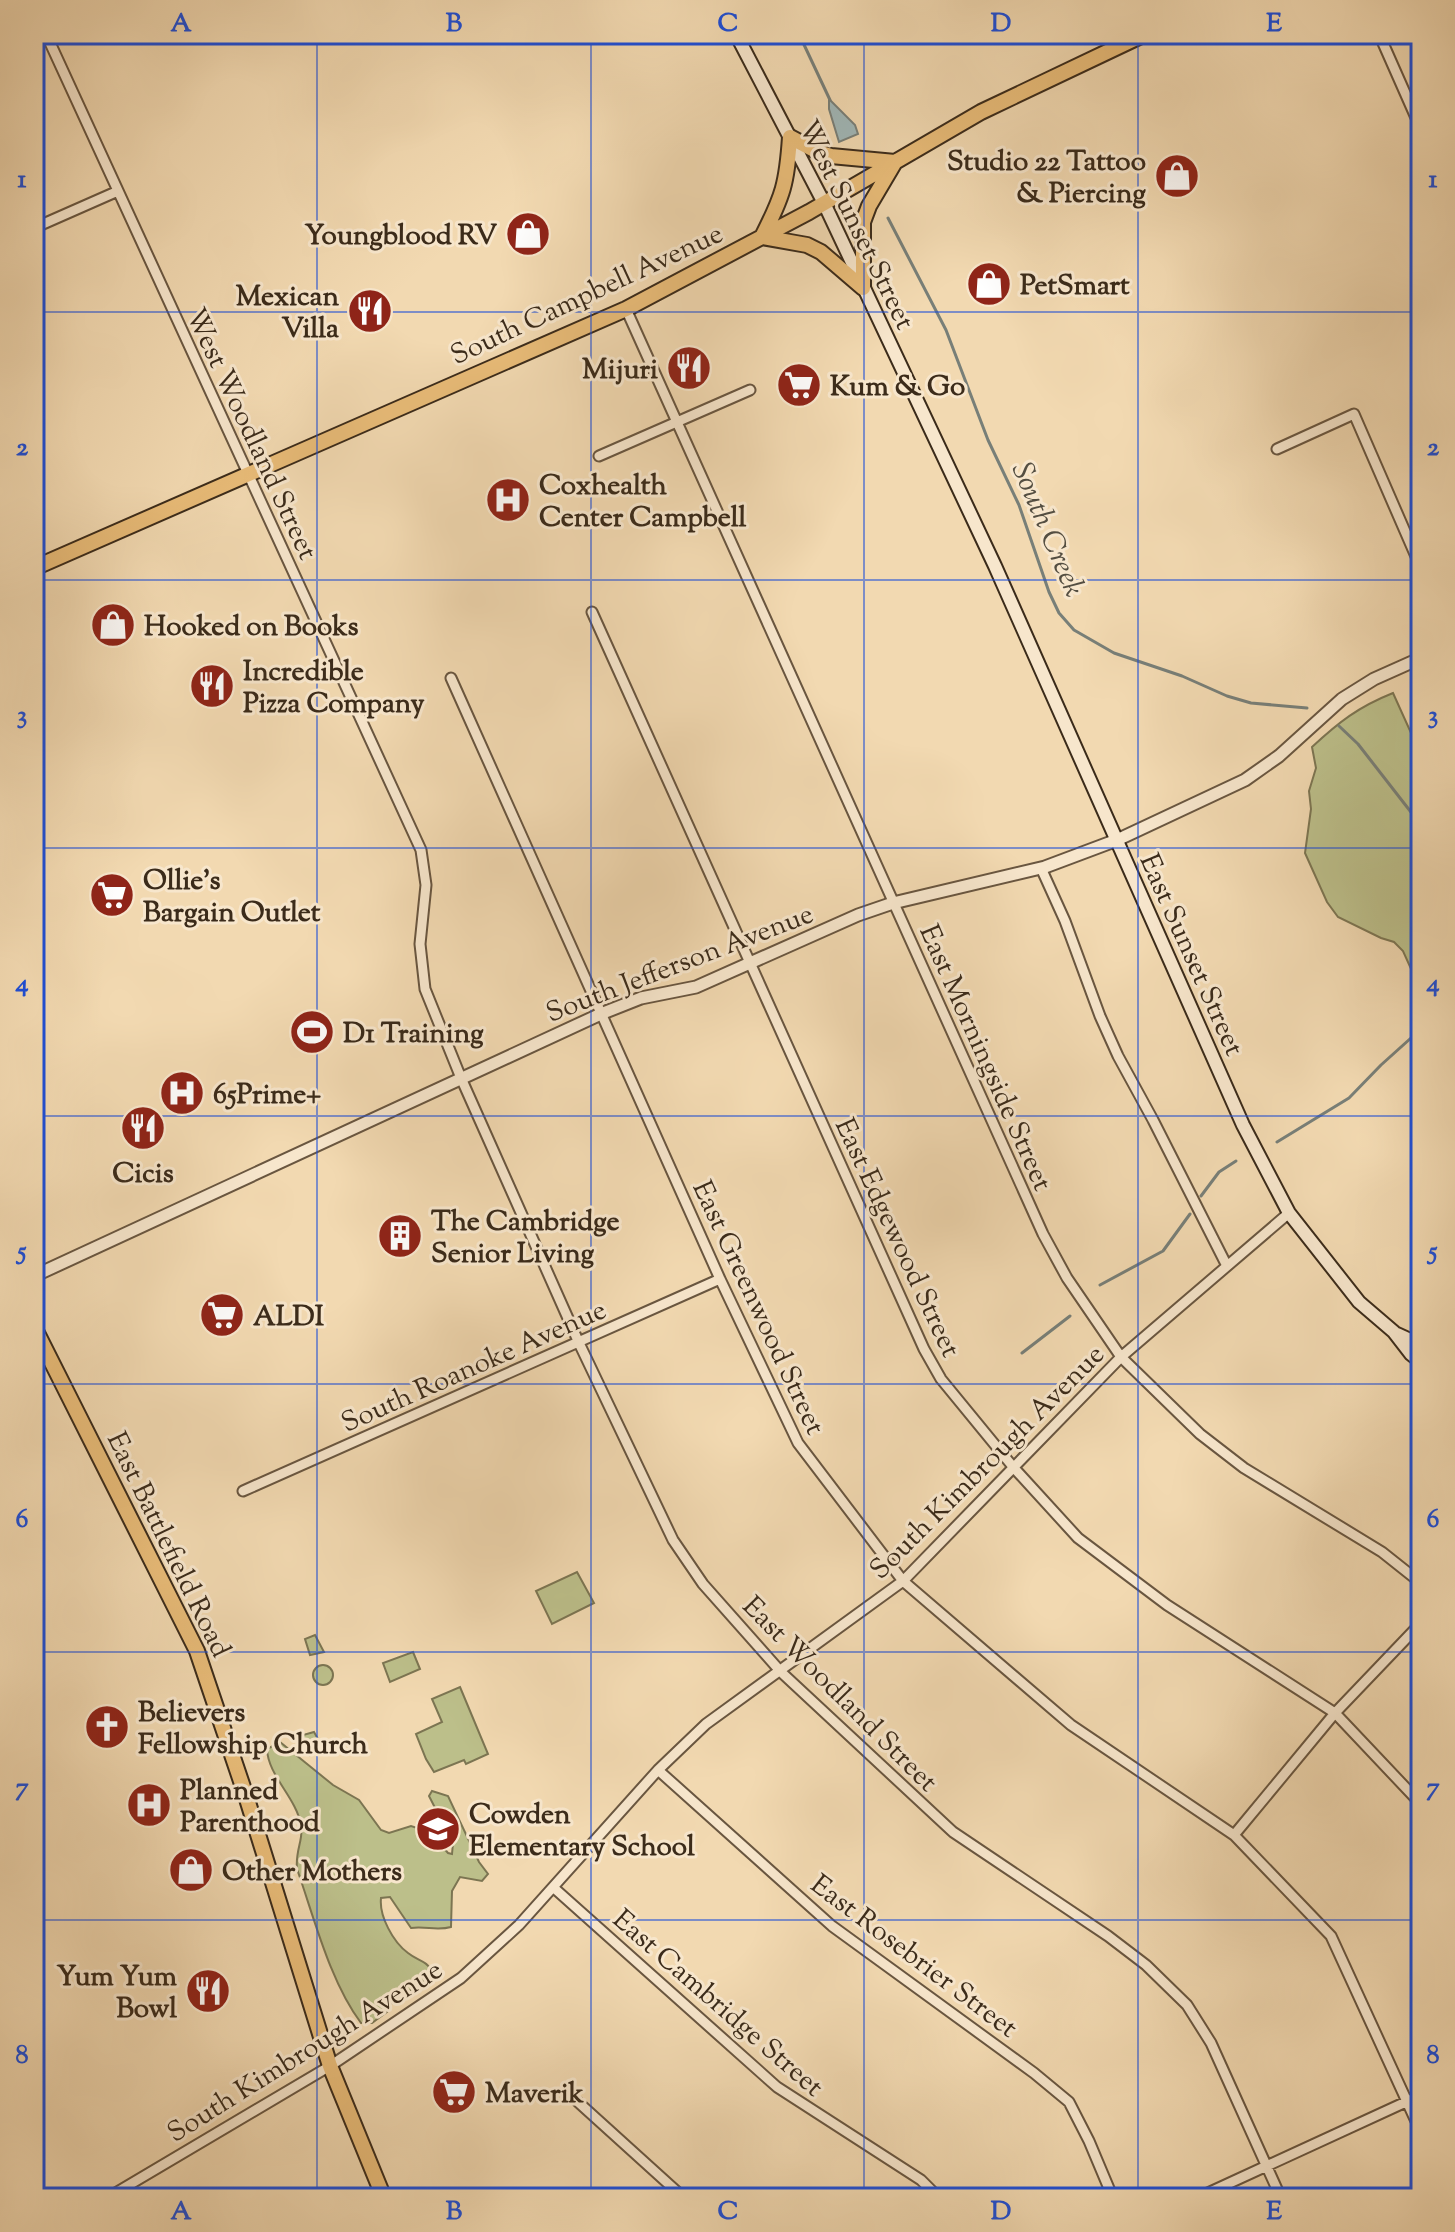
<svg xmlns="http://www.w3.org/2000/svg" width="1455" height="2232" font-family="'Sorts Mill Goudy',serif">
  <rect width="100%" height="100%" fill="#f2d9b1"/>
  <filter id="stains"><feTurbulence type="fractalNoise" baseFrequency=".0025" numOctaves="4"/><feColorMatrix values="0 0 0 0 .2 0 0 0 0 .09 0 0 0 0 .02 0 0 0 .5 -.17"/></filter>
  <radialGradient id="worn" r=".72"><stop offset=".6" stop-color="#630" stop-opacity="0"/><stop offset="1" stop-color="#630" stop-opacity=".3"/></radialGradient>
  <path fill="#bcbf8a" stroke="#7c7552" stroke-width="2" d="M1393 693 1421 755V991L1403 951 1394 942 1381 938 1338 917 1327 902 1305 853 1311 809 1309 791 1316 768 1312 747C1339 722 1358 707 1393 693Z
    M577 1572 594 1603 552 1624 536 1591Z
    M315 1635 324 1652 310 1655 305 1639Z
    M413 1652 420 1669 390 1682 383 1663Z
    M313 1675a10 10 0 1 1 20 0a10 10 0 1 1-20 0Z
    M460 1687 488 1754 466 1764 464 1760 434 1772 426 1759 416 1734 442 1722 432 1699Z
    M314 1732 323 1748 310 1755 302 1738 303 1735Z
    M280 1742 333 1785 359 1800 381 1830 389 1833 411 1826 430 1832 448 1853 452 1854 453 1843 429 1796 432 1791 448 1796 479 1862 488 1874 482 1881 460 1877 452 1891 451 1927C437 1931 426 1926 411 1928L390 1897 381 1898C379 1916 393 1942 408 1953 418 1961 426 1960 433 1972L427 1978 391 2004 388 2011 372 2023H361C330 1982 314 1917 297 1869 295 1850 304 1839 301 1825 296 1797 268 1776 267 1749Z"/>
  <path fill="#a0b7b7" stroke="#787f78" stroke-width="2" d="M829 99 855 125 858 134 839 142 829 109Z"/>
  <g fill="none" stroke-linecap="round" stroke-linejoin="round">
    <path stroke="#787f78" stroke-width="3" d="M799 34 830 100
      M888 218 946 330 988 440 1019 505 1049 592 1059 613 1074 630 1114 653 1182 676 1227 696 1251 703 1307 708
      M1339 726 1358 744 1421 825
      M1277 1142 1349 1098 1381 1065 1421 1029
      M1201 1196 1219 1172 1236 1161
      M1100 1285 1163 1251 1190 1214
      M1022 1353 1070 1316"/>
    <g stroke="#695640" stroke-width="13">
      <path id="minor" d="M46 34 421 850 426 885 420 944 425 989 461 1078 579 1343 673 1540 703 1584 781 1672 953 1832 1108 1936 1146 1965 1187 2005 1211 2043 1281 2198
        M1379 34 1421 129
        M34 228 118 191
        M626 309 1043 1234 1067 1278 1121 1357 1200 1434 1244 1468 1382 1552 1421 1583
        M1277 449 1354 414 1421 568
        M599 456 750 390
        M592 612 924 1349 941 1379 1014 1468 1078 1538 1167 1605 1335 1713 1421 1804
        M451 678 720 1279 798 1443 903 1581 1071 1725 1234 1835 1331 1936 1421 2132
        M1041 868 1065 921 1100 1016 1118 1056 1153 1120 1227 1266
        M243 1491 720 1279
        M658 1770 832 1926 1034 2073 1069 2102 1089 2141 1113 2198
        M1234 1835 1335 1713 1421 1623
        M554 1888 777 2087 921 2180 939 2198
        M578 2102 684 2198
        M107 2198 330 2066 461 1978 519 1925 658 1770 706 1724 903 1581 1121 1357 1289 1213
        M1197 2198 1421 2095"/>
    </g>
    <g stroke="#695640" stroke-width="15">
      <path id="tertiary" d="M34 1276 603 1013 641 998 696 987 858 915 893 903 1045 867 1117 840 1245 780 1279 756 1342 699 1374 679 1421 658"/>
    </g>
    <g stroke="#3b2b1a" stroke-width="16">
      <path id="secondary" d="M736 34 824 203 995 566 1243 1125 1289 1213 1359 1302 1394 1332 1411 1354 1421 1362
        M1397 1334 1421 1345"/>
    </g>
    <g stroke="#3b2b1a" stroke-width="18">
      <path id="primary" d="M790 137 818 152 831 156 895 162 869 206 863 222V288L821 252 807 245 762 237C783 196 787 183 790 137Z
        M34 568 626 309 809 212 981 112 1145 34
        M34 1327 197 1651 247 1799 330 2066 384 2198"/>
    </g>
    <use href="#minor" stroke="#f7e6cc" stroke-width="9"/>
    <use href="#tertiary" stroke="#f7e6cc" stroke-width="11"/>
    <use href="#secondary" stroke="#f7e6cc" stroke-width="12"/>
    <use href="#primary" stroke="#e9bc78" stroke-width="14"/>
  </g>
  <path fill="none" stroke="#1d4ed8" stroke-width="2" stroke-opacity="0.55" d="M317 34V2198M591 34V2198M864 34V2198M1138 34V2198M34 312H1421M34 580H1421M34 848H1421M34 1116H1421M34 1384H1421M34 1652H1421M34 1920H1421"/>
  <defs>
    <g id="shop-disc" transform="scale(2.3)"><circle r="9.5" fill="#8f2418" stroke="#f7e6cc"/><path d="M-5-2.5h2.3a2.7 3.5 0 0 1 5.4 0H5L5.5 6h-11ZM-1.5-2.5h3a1.5 2.3 0 0 0-3 0Z" fill="#fff"/></g>
    <g id="restaurant-disc" transform="scale(2.3)"><circle r="9.5" fill="#8f2418" stroke="#f7e6cc"/><path d="M-5-6h1v4h1v-4h1v4h1v-4h1v5L-1.5 .5V6h-2V.5L-5-1ZM5-6V6H3V1.5H1.5Q1.5-4 5-6Z" fill="#fff"/></g>
    <g id="supermarket-disc" transform="scale(2.3)"><circle r="9.5" fill="#8f2418" stroke="#f7e6cc"/><path d="M-6-5.5h2.5l.6 2H6L4.5 2H-2.5L-4.4-4H-6ZM-1.5 3.2a1.3 1.3 0 1 0 .1 0ZM3 3.2a1.3 1.3 0 1 0 .1 0Z" fill="#fff"/></g>
    <g id="hospital-disc" transform="scale(2.3)"><circle r="9.5" fill="#8f2418" stroke="#f7e6cc"/><path d="M-5-5h3v3.5h4V-5h3V5h-3V1.5h-4V5h-3Z" fill="#fff"/></g>
    <g id="stadium-disc" transform="scale(2.3)"><circle r="9.5" fill="#8f2418" stroke="#f7e6cc"/><path d="M0-5a6.5 5 0 1 0 0 10a6.5 5 0 1 0 0-10ZM-3.5-1.8h7v3.6h-7Z" fill="#fff"/></g>
    <g id="building-disc" transform="scale(2.3)"><circle r="9.5" fill="#8f2418" stroke="#f7e6cc"/><path d="M-4-6H4V6H1V3H-1V6H-4ZM-2.5-4.3h1.7v1.8h-1.7ZM.8-4.3h1.7v1.8H.8ZM-2.5-1h1.7V.8h-1.7ZM.8-1h1.7V.8H.8Z" fill="#fff"/></g>
    <g id="church-disc" transform="scale(2.3)"><circle r="9.5" fill="#8f2418" stroke="#f7e6cc"/><path d="M-1.2-6h2.4v3.5h3.3v2.4h-3.3V6h-2.4V-.1h-3.3v-2.4h3.3Z" fill="#fff"/></g>
    <g id="school-disc" transform="scale(2.3)"><circle r="9.5" fill="#8f2418" stroke="#f7e6cc"/><path d="M0-5L7-2L0 1L-7-2ZM-4 1L0 2.5L4 1V4Q0 6-4 4Z" fill="#fff"/></g>
  </defs>
  <g fill-rule="evenodd">
    <use href="#shop-disc" x="1177" y="176"/>
    <use href="#shop-disc" x="528" y="234"/>
    <use href="#shop-disc" x="989" y="284"/>
    <use href="#restaurant-disc" x="370" y="311"/>
    <use href="#restaurant-disc" x="689" y="368"/>
    <use href="#supermarket-disc" x="799" y="385"/>
    <use href="#hospital-disc" x="508" y="500"/>
    <use href="#shop-disc" x="113" y="625"/>
    <use href="#restaurant-disc" x="212" y="686"/>
    <use href="#supermarket-disc" x="112" y="895"/>
    <use href="#stadium-disc" x="312" y="1032"/>
    <use href="#hospital-disc" x="182" y="1093"/>
    <use href="#restaurant-disc" x="143" y="1128"/>
    <use href="#building-disc" x="400" y="1236"/>
    <use href="#supermarket-disc" x="222" y="1315"/>
    <use href="#church-disc" x="107" y="1727"/>
    <use href="#hospital-disc" x="149" y="1805"/>
    <use href="#school-disc" x="438" y="1829"/>
    <use href="#shop-disc" x="191" y="1870"/>
    <use href="#restaurant-disc" x="208" y="1991"/>
    <use href="#supermarket-disc" x="454" y="2092"/>
  </g>
  <g text-anchor="middle" stroke-width="6" stroke-linejoin="round" paint-order="stroke">
    <g font-size="28" font-weight="bold" fill="#3b2b1a" stroke="#f7e6cc" text-anchor="start">
      <text x="1146" y="170" text-anchor="end">Studio 22 Tattoo<tspan x="1146" dy="32">&amp; Piercing</tspan></text>
      <text x="497" y="244" text-anchor="end">Youngblood RV</text>
      <text x="1020" y="294">PetSmart</text>
      <text x="339" y="305" text-anchor="end">Mexican<tspan x="339" dy="32">Villa</tspan></text>
      <text x="658" y="378" text-anchor="end">Mijuri</text>
      <text x="830" y="395">Kum &amp; Go</text>
      <text x="539" y="494">Coxhealth<tspan x="539" dy="32">Center Campbell</tspan></text>
      <text x="144" y="635">Hooked on Books</text>
      <text x="243" y="680">Incredible<tspan x="243" dy="32">Pizza Company</tspan></text>
      <text x="143" y="889">Ollie's<tspan x="143" dy="32">Bargain Outlet</tspan></text>
      <text x="343" y="1042">D1 Training</text>
      <text x="213" y="1103">65Prime+</text>
      <text x="143" y="1182" text-anchor="middle">Cicis</text>
      <text x="431" y="1230">The Cambridge<tspan x="431" dy="32">Senior Living</tspan></text>
      <text x="253" y="1325">ALDI</text>
      <text x="138" y="1721">Believers<tspan x="138" dy="32">Fellowship Church</tspan></text>
      <text x="180" y="1799">Planned<tspan x="180" dy="32">Parenthood</tspan></text>
      <text x="469" y="1823">Cowden<tspan x="469" dy="32">Elementary School</tspan></text>
      <text x="222" y="1880">Other Mothers</text>
      <text x="177" y="1985" text-anchor="end">Yum Yum<tspan x="177" dy="32">Bowl</tspan></text>
      <text x="485" y="2102">Maverik</text>
    </g>
    <g font-size="28" fill="#3b2b1a" stroke="#f7e6cc">
      <text transform="translate(858 224) rotate(64)" y="10">West Sunset Street</text>
      <text transform="translate(586 293) rotate(-25)" y="10">South Campbell Avenue</text>
      <text transform="translate(253 433) rotate(65)" y="10">West Woodland Street</text>
      <text transform="translate(1193 954) rotate(66)" y="10">East Sunset Street</text>
      <text transform="translate(679 962) rotate(-21)" y="10">South Jefferson Avenue</text>
      <text transform="translate(987 1057) rotate(66)" y="10">East Morningside Street</text>
      <text transform="translate(899 1237) rotate(65)" y="10">East Edgewood Street</text>
      <text transform="translate(760 1307) rotate(65)" y="10">East Greenwood Street</text>
      <text transform="translate(473 1365) rotate(-24)" y="10">South Roanoke Avenue</text>
      <text transform="translate(986 1461) rotate(-45)" y="10">South Kimbrough Avenue</text>
      <text transform="translate(170 1544) rotate(64)" y="10">East Battlefield Road</text>
      <text transform="translate(841 1693) rotate(45)" y="10">East Woodland Street</text>
      <text transform="translate(915 1955) rotate(37)" y="10">East Rosebrier Street</text>
      <text transform="translate(719 2002) rotate(41)" y="10">East Cambridge Street</text>
      <text transform="translate(304 2050) rotate(-32)" y="10">South Kimbrough Avenue</text>
    </g>
    <g font-size="30" font-style="italic" fill="#544e41" stroke="#f7e6cc">
      <text transform="translate(1049 529) rotate(67)" y="10">South Creek</text>
    </g>
  </g>
  <rect width="1455" height="2232" fill="none" stroke="#f2d9b1" stroke-width="88"/>
  <rect x="44" y="44" width="1367" height="2144" fill="none" stroke="#1d4ed8" stroke-width="3"/>
  <g font-size="26" text-anchor="middle" font-weight="bold" fill="#1d4ed8">
    <text x="181" y="31">A</text>
    <text x="454" y="31">B</text>
    <text x="728" y="31">C</text>
    <text x="1001" y="31">D</text>
    <text x="1274" y="31">E</text>
    <text x="22" y="187">1</text>
    <text x="1433" y="187">1</text>
    <text x="22" y="455">2</text>
    <text x="1433" y="455">2</text>
    <text x="22" y="723">3</text>
    <text x="1433" y="723">3</text>
    <text x="22" y="991">4</text>
    <text x="1433" y="991">4</text>
    <text x="22" y="1259">5</text>
    <text x="1433" y="1259">5</text>
    <text x="22" y="1527">6</text>
    <text x="1433" y="1527">6</text>
    <text x="22" y="1795">7</text>
    <text x="1433" y="1795">7</text>
    <text x="22" y="2063">8</text>
    <text x="1433" y="2063">8</text>
    <text x="181" y="2219">A</text>
    <text x="454" y="2219">B</text>
    <text x="728" y="2219">C</text>
    <text x="1001" y="2219">D</text>
    <text x="1274" y="2219">E</text>
  </g>
  <rect width="100%" height="100%" filter="url(#stains)"/>
  <rect width="100%" height="100%" fill="url(#worn)"/>
</svg>
